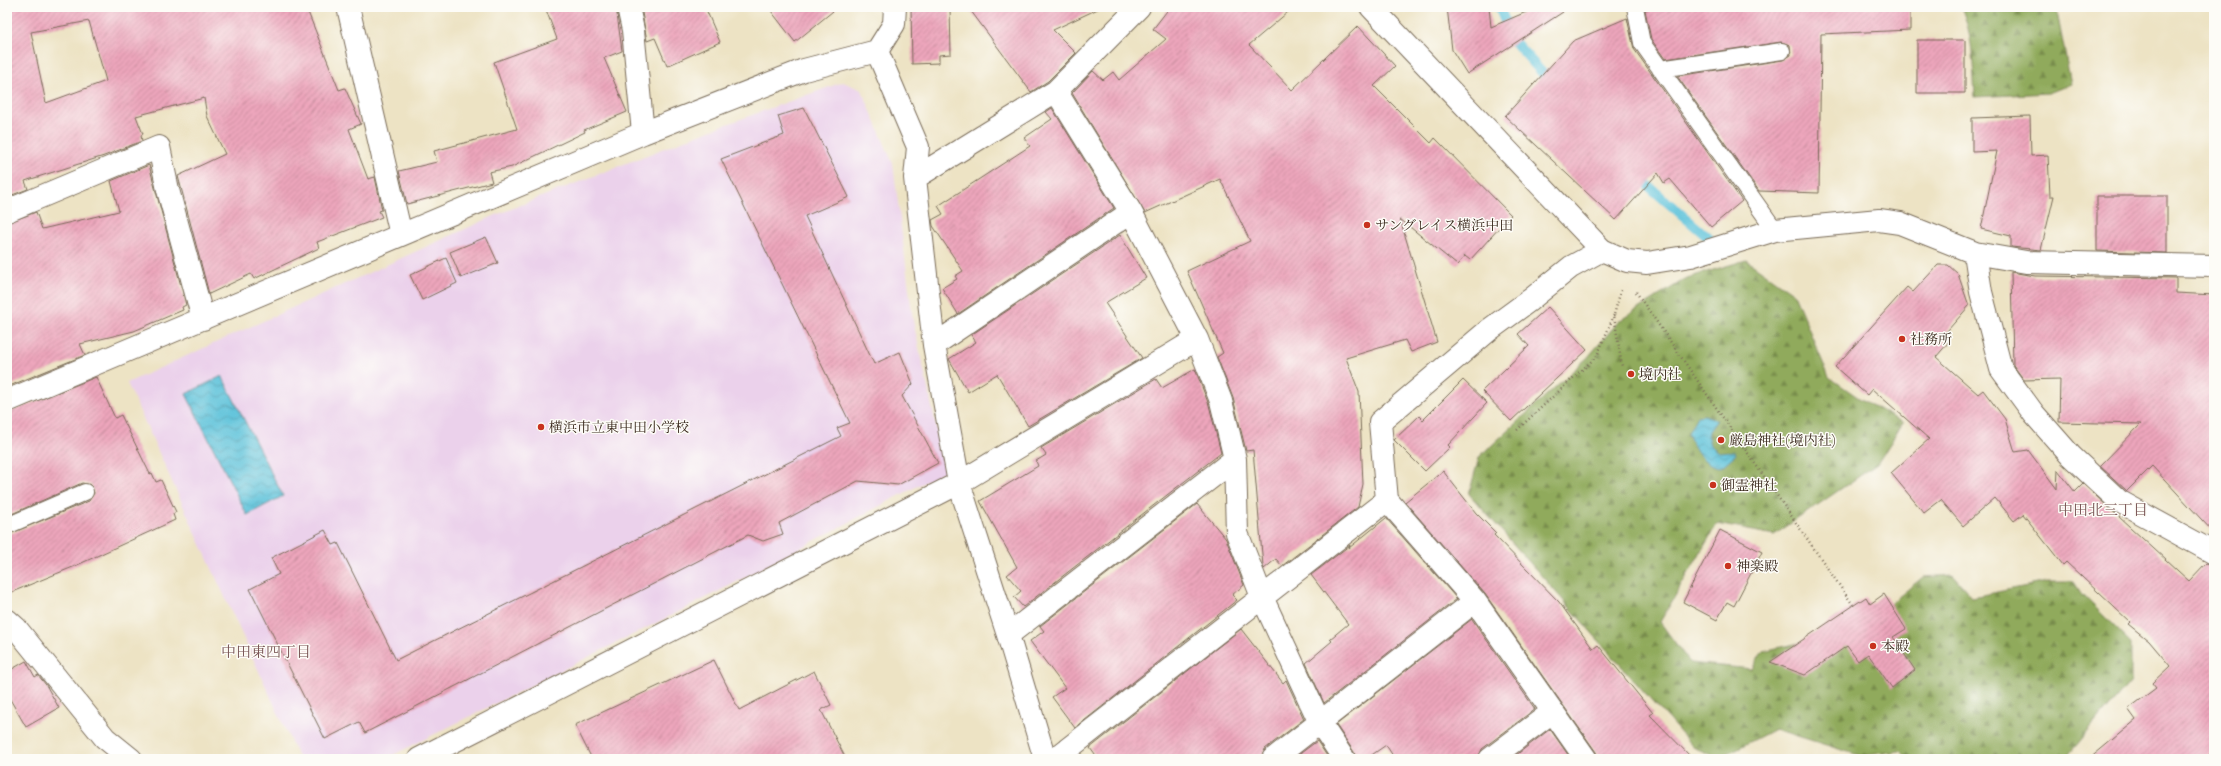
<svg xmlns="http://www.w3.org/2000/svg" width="2221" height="766" font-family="'Sorts Mill Goudy','Noto Serif JP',serif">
  <defs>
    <pattern id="forest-firs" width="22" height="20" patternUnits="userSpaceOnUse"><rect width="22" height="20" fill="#90aa5c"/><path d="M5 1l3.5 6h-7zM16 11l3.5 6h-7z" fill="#778b4b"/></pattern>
    <pattern id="water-waves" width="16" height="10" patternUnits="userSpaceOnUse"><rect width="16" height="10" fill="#5dc2da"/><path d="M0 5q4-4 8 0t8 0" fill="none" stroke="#4e9eb0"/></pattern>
    <pattern id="building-hatch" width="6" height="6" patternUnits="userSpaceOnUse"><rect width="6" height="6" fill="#eda6bc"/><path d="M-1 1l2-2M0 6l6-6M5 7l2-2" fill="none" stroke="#c18798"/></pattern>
  </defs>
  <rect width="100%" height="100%" fill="#fdfcf7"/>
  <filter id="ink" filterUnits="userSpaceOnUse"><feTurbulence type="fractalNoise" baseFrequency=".025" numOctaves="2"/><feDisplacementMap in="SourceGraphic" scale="8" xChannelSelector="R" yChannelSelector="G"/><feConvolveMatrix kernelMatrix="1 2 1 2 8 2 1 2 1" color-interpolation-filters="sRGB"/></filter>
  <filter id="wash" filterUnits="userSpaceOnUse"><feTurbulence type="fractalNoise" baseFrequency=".012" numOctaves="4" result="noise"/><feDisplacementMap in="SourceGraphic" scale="16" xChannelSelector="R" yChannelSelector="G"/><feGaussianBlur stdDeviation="0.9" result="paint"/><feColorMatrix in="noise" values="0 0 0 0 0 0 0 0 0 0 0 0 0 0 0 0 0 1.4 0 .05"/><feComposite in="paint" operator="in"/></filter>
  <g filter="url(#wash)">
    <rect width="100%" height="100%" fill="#ede3c4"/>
    <path fill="#ebd1eb" d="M843 82 862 90 893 164 913 321 946 471 706 598 385 759H299L127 383 496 215 705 132Z"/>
    <path fill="url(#forest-firs)" stroke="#666a3d" d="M1961 7H2056L2071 84 2049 93 1975 97C1973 67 1973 34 1961 7Z
      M1746 260 1794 294 1829 377 1859 398 1903 423 1877 464 1774 535 1717 524 1660 622 1690 663 1752 669 1763 651 1822 638 1869 621 1923 577 1953 575 1972 597 2047 582H2074L2081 593 2131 643V681L2069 754 2057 759H1909L1900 751 1861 756 1775 729 1719 758 1693 747 1469 494 1479 457 1588 357 1619 321 1687 278Z"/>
    <path fill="url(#water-waves)" stroke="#4c767c" d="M222 376 283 496 247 515 186 394Z
      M1705 415 1717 420 1707 434 1710 445 1719 452 1734 451 1735 455 1721 467C1703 466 1694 448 1688 433L1697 416Z"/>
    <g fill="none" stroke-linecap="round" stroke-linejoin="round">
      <path stroke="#5dc2da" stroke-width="10" d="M1499 7 1513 40 1552 84
        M1637 176 1710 239"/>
    </g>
    <g id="blocks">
      <path fill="url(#building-hatch)" fill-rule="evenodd" d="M7 7H306L339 90 345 88 361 124 349 129 368 179 375 177 382 210 379 211 382 217 317 242 319 248 254 279 251 274 209 294 178 176 225 154 207 116 204 98 136 116 143 134 141 135 142 141 104 156 25 181 28 189 7 197ZM89 21 106 81 46 103 31 32Z
        M545 7H616L622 51 604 58 627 112 584 130 585 132 512 167 489 172 492 182 407 204 399 171 437 162 434 151 517 129 494 62 557 39Z
        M641 7H705L720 42 667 66 655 38 647 41Z
        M768 7H838L795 42Z
        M911 7H950L951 54 939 55V63L912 64Z
        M968 7H1102L1053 30 1076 53 1048 81 1031 92Z
        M1170 7H1294L1249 45 1292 90 1358 26 1395 66 1374 86 1431 143 1435 138 1511 215 1470 260 1465 256 1457 265 1400 219 1437 342 1411 352 1405 340 1346 358 1359 392 1363 484 1358 507 1282 566 1276 559 1264 569 1263 566 1253 450 1246 451 1233 398 1217 357 1223 353 1187 271 1250 241 1220 179 1145 213 1072 93 1093 71 1103 80 1113 72 1119 80 1166 39 1153 29Z
        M1447 7H1489L1491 27 1538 7H1560L1563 12 1467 74 1452 50Z
        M1652 7H1910V30L1821 34 1819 193 1759 191 1677 76 1783 60 1791 55 1790 45 1781 42 1665 59 1651 39 1645 10Z
        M1627 18 1634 49 1742 201 1711 227 1670 179 1664 183 1658 173 1616 220 1505 116 1573 41Z
        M1917 40H1965V93H1917Z
        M804 108 849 197 805 216 874 364 900 352 913 384 902 396 938 463 898 485 858 481 779 523 783 534 763 541 748 535 365 733 359 722 325 739 250 589 279 574 271 558 325 530 333 545 338 543 396 660 841 436 837 428 850 423 721 159 784 135 778 116Z
        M1052 108 1114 208 958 314 942 288 957 279 955 276 963 271 933 226 932 220 943 214 938 206 1030 146 1024 138 1052 119 1046 112Z
        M2030 116 2031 156 2048 155 2050 196H2054L2041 250 2011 247V236L1981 229 1997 151 1972 152V118Z
        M149 165 186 305 182 307 183 310 134 331 80 344 85 355 7 387V223L36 212 42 229 119 211 111 181Z
        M2097 196H2167V253L2097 251Z
        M1120 235 1146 278 1105 303 1142 358 1028 426 997 374 968 392 949 359 976 342 971 335Z
        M486 237 498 263 461 278 450 252Z
        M446 258 457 283 422 300 410 275Z
        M1938 265H1948L1958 274 1969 306 1941 338 1948 343 1936 357 1978 394 1983 390 2005 419 2015 452 2028 450 2057 489 2058 470 2075 492 2083 484 2189 581 2206 563 2214 565V751L2204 759H2089L2136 720 2128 709 2156 688 2152 683 2170 666 2149 641 2128 624 2130 622 2066 562 2063 565 2023 514 2014 521 1995 498 1963 526 1941 500 1924 513 1891 473 1929 439 1872 389 1867 395 1835 367 1907 287 1913 292Z
        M2011 272 2035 276 2176 278V293L2214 295V533L2152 466 2127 491 2100 466 2141 424 2059 422 2060 379 2024 380 2013 365Z
        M1548 307 1587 350 1511 421 1482 391 1529 346 1518 334Z
        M1195 369 1209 405 1221 453 1023 607 1014 597 1021 591 1007 575 1017 567 980 501 1038 466 1036 461 1046 455 1041 448 1156 379 1162 388Z
        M96 377 115 418 121 415 150 474 152 473 156 482 161 480 176 512 173 514 175 520 73 567 7 594V535L89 501 94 493 91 485 82 483 7 516V413Z
        M1463 380 1487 403 1448 445 1450 447 1425 471 1394 440 1419 416 1423 420Z
        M1443 471 1476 513 1496 533 1494 535 1559 602 1593 649 1598 645 1653 713 1650 715 1693 759H1598L1596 752 1485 594 1405 502Z
        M1197 504 1226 539 1244 585 1232 595 1237 600 1075 728 1052 697 1065 688 1030 641 1044 631 1040 626Z
        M1386 518 1457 599 1324 703 1306 663 1332 641 1330 639 1348 624 1311 575 1350 545 1349 548Z
        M1720 530 1762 552 1734 606 1727 602 1717 620 1683 602Z
        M1884 594 1906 629 1893 637 1915 670 1892 688 1868 654 1858 661 1847 646 1805 675 1770 662 1866 597 1870 604Z
        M1472 619 1535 709 1482 749 1478 759H1395L1386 745 1366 759H1356L1354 752 1336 725Z
        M1241 629 1283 683 1286 680 1304 719 1265 749 1261 759H1098L1090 748Z
        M714 660 739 710 814 671 831 705 821 710 846 759H592L575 725Z
        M26 661 35 677 38 675 46 685 59 708 26 727 7 694V672Z
        M1550 729 1571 759H1511Z
        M1317 741 1329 759H1293Z"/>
    </g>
  </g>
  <g filter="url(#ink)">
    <use href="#blocks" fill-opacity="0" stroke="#796b58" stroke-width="1"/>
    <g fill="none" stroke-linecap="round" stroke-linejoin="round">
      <g stroke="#796b58" stroke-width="18">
        <path id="lane" d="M1635 7 1642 43 1775 230
          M1660 69 1782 51
          M7 526 85 492"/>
      </g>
      <g stroke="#796b58" stroke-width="24">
        <path id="street" d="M348 7 401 235
          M628 7 633 30 643 133
          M877 51 894 24 895 7
          M1056 91 1131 212 1197 339 1221 401 1235 459 1237 533 1262 597 1320 723 1344 759
          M915 178 1056 91 1139 7
          M7 211 159 147 168 190 203 319
          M1975 253 1981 292 2001 369 2034 414 2071 456 2119 501 2214 553
          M934 345 1131 212
          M7 401 643 133 804 70 877 51 918 147 915 178 934 345 959 483 1008 635 1045 759
          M7 620 16 628 105 738 131 759
          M1008 635 1235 459
          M419 759 959 483 1197 339
          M1055 759 1387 500
          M1273 759 1475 601
          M1490 759 1552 712
          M1586 759 1475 601 1387 500 1380 422 1489 330 1530 300 1571 267 1602 250 1627 261 1647 263 1691 256 1775 230 1879 220 1900 223 1975 253 2026 262 2214 266"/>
      </g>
      <g stroke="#796b58" stroke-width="24">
        <path id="secondary" d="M1371 7 1602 250"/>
      </g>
      <path stroke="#796b58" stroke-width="2.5" stroke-dasharray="1 3" stroke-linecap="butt" d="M1621 290 1614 315 1622 367
        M1636 292 1853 605
        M1517 430 1597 356 1614 315"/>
      <use href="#lane" stroke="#fff" stroke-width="16"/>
      <use href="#street" stroke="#fff" stroke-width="22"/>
      <use href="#secondary" stroke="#fff" stroke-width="22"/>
    </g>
  </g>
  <g fill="#c8321e" stroke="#fdfcf7" stroke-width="1.5">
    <circle cx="1367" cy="225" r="4"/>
    <circle cx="1902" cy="339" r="4"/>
    <circle cx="1631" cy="374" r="4"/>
    <circle cx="541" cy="427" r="4"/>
    <circle cx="1721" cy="440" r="4"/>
    <circle cx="1713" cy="485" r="4"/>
    <circle cx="1728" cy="566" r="4"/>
    <circle cx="1873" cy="646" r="4"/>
  </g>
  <g text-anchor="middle" stroke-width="3" stroke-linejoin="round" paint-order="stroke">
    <g font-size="14" fill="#3b2a1e" stroke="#fdfcf7" text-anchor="start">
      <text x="1375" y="230">サングレイス横浜中田</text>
      <text x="1910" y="344">社務所</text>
      <text x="1639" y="379">境内社</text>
      <text x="549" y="432">横浜市立東中田小学校</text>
      <text x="1729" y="445">厳島神社(境内社)</text>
      <text x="1721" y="490">御霊神社</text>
      <text x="1736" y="571">神楽殿</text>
      <text x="1881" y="651">本殿</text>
    </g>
    <g font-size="15" fill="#795555" stroke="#fdfcf7">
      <text x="2103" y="515">中田北三丁目</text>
      <text x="266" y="657">中田東四丁目</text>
    </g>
  </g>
  <rect width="2221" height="766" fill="none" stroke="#fdfcf7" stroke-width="24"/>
</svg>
